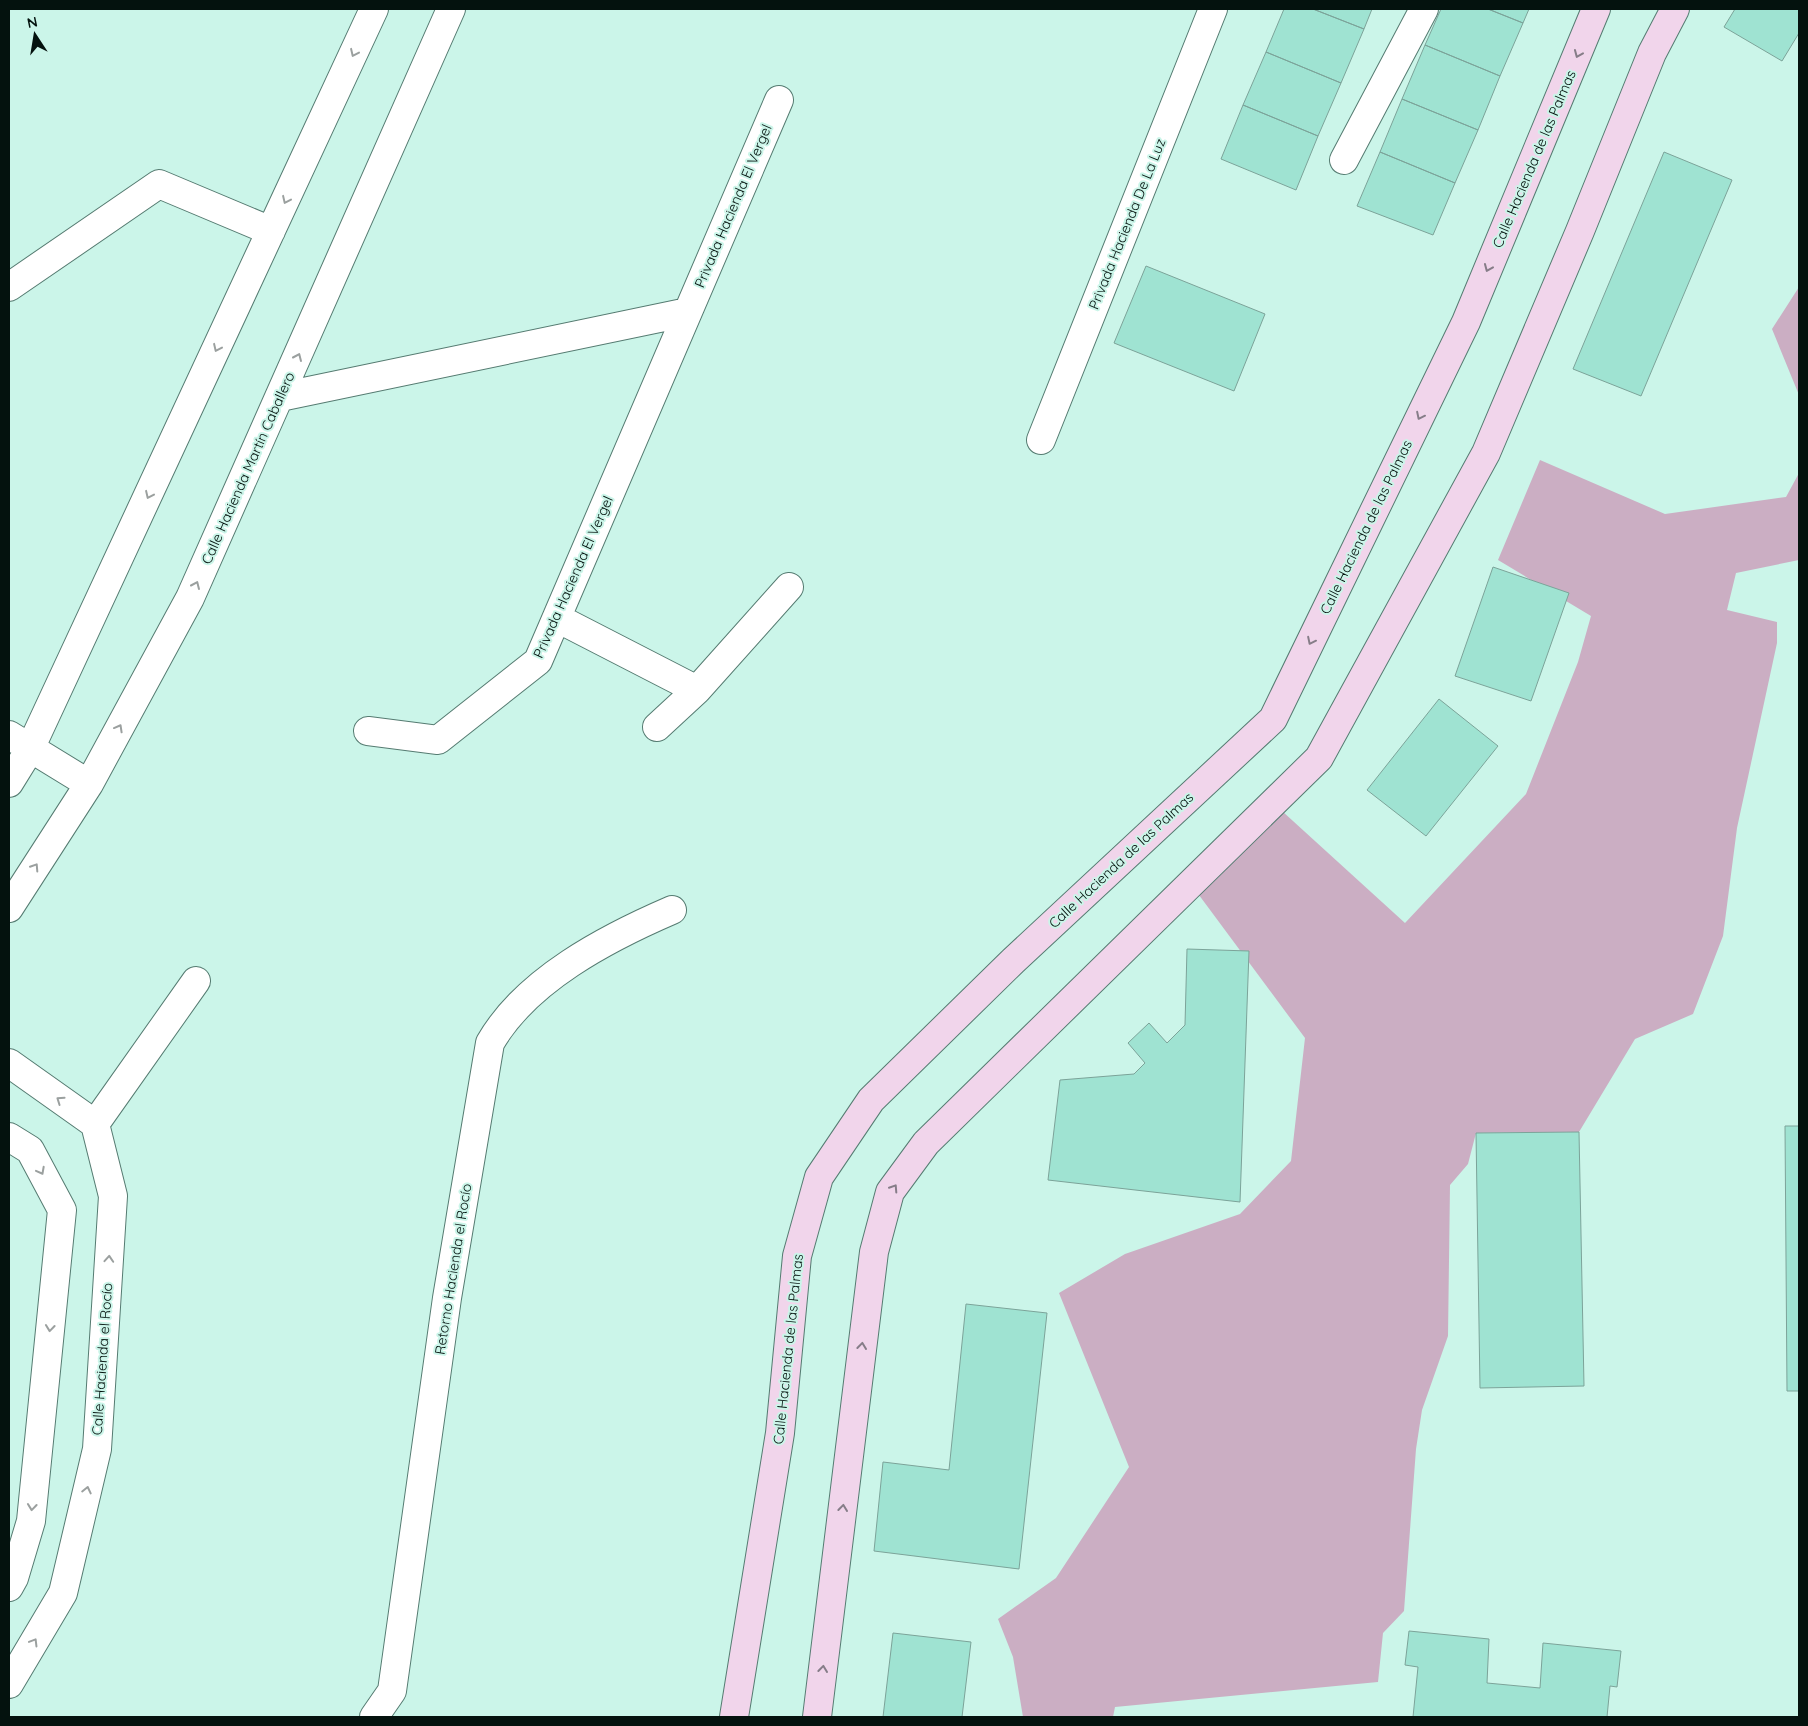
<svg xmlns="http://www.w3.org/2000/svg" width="1808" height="1726" font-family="Quicksand,sans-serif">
  <rect width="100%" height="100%" fill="#cbf5e9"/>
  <path fill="#cbaec3" d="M1799 287V395L1772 329Z
    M1540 460 1665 514 1786 497 1799 473V560L1736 573 1727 610 1777 622V643L1737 828 1723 936 1693 1014 1635 1039 1579 1132 1476 1133 1468 1164 1450 1185 1448 1336 1422 1410 1416 1449 1404 1611 1383 1633 1378 1682 1115 1707 1113 1717H1023L1013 1657 998 1619 1056 1578 1129 1467 1059 1293 1125 1254 1240 1214 1291 1161 1305 1038 1196 891 1282 811 1405 923 1526 794 1578 662 1591 616 1498 560Z"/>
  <path fill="#9fe3d2" stroke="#7ca399" d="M1284 9H1313L1364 29 1341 83 1266 52Z
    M1313 9H1372L1364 29Z
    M1441 9H1488L1523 23 1500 76 1425 45Z
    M1488 9H1529L1523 23Z
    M1735 9H1799V33L1782 61 1724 27Z
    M1425 45 1500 76 1478 130 1402 99Z
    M1266 52 1341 83 1318 136 1243 105Z
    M1402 99 1478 130 1455 183 1380 152Z
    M1243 105 1318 136 1296 190 1221 159Z
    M1380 152 1455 183 1433 235 1357 206Z
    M1664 152 1732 180 1641 396 1573 369Z
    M1146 266 1265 314 1234 391 1114 343Z
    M1493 567 1569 593 1531 701 1455 676Z
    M1439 699 1498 746 1426 836 1367 790Z
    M1187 949 1249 951 1240 1202 1048 1180 1060 1080 1134 1074 1145 1063 1128 1043 1149 1023 1167 1043 1185 1025Z
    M1785 1126H1799V1391H1787Z
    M1579 1132 1584 1386 1480 1388 1476 1133Z
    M966 1304 1047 1313 1019 1569 874 1551 883 1462 949 1470Z
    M1409 1631 1489 1639 1487 1683 1540 1688 1543 1643 1621 1651 1617 1687 1610 1686 1607 1717H1413L1418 1667 1405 1665Z
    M893 1633 971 1642 962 1717H883Z"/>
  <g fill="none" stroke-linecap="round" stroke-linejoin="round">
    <g stroke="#557b71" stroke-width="30">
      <path id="minor" d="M1344 160 1424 9
        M9 287 159 184 271 231
        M280 397 688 312
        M1041 440 1213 9
        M557 618 697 690 789 587
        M657 727 697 690
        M368 731 438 740 538 661 779 100
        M9 735 89 784
        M9 783 30 749 374 9
        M9 908 89 784 190 598 451 9
        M9 1063 95 1124 113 1196 97 1449 63 1593 9 1684
        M95 1124 196 981
        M9 1137 30 1150 62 1210 31 1521 14 1578 9 1587
        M374 1717 392 1691 447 1298 490 1043C526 980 607 938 672 910"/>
    </g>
    <g stroke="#557b71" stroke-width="30">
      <path id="secondary" d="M734 1717 780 1433 797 1256 819 1177 871 1100 1013 961 1273 719 1466 322 1596 9
        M817 1717 874 1252 890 1192 926 1143 1319 758 1486 453 1580 231 1652 53 1675 9"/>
    </g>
    <use href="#minor" stroke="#fff" stroke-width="28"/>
    <use href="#secondary" stroke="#f1d5eb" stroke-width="28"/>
  </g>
  <defs><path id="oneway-chevron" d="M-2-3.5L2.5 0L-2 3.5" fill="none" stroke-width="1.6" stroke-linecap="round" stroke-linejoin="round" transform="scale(1.25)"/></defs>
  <g stroke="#9ba09f">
    <use href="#oneway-chevron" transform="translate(354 53) rotate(115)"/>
    <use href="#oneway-chevron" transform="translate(286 200) rotate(115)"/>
    <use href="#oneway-chevron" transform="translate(217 348) rotate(115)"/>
    <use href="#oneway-chevron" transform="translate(298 357) rotate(-66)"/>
    <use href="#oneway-chevron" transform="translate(149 495) rotate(115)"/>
    <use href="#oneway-chevron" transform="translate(196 585) rotate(-66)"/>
    <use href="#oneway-chevron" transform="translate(119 728) rotate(-61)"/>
    <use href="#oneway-chevron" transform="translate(35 867) rotate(-57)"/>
    <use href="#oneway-chevron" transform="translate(60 1100) rotate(-145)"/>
    <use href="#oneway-chevron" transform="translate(41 1171) rotate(62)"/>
    <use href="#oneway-chevron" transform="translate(109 1259) rotate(-86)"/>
    <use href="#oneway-chevron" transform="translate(50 1328) rotate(96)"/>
    <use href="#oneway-chevron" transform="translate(87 1490) rotate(-77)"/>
    <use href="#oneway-chevron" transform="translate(32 1507) rotate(96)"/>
    <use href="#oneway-chevron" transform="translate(34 1642) rotate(-59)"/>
  </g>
  <g stroke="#867d88">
    <use href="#oneway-chevron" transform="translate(1578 54) rotate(113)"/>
    <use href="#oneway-chevron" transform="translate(1488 268) rotate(113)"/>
    <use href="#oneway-chevron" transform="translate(1420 416) rotate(116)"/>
    <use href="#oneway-chevron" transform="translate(1311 641) rotate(116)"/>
    <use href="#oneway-chevron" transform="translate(894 1188) rotate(-57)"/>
    <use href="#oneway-chevron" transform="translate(862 1346) rotate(-83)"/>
    <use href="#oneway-chevron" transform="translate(843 1508) rotate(-83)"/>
    <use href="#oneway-chevron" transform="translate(823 1669) rotate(-83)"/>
  </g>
  <g text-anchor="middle" stroke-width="4" stroke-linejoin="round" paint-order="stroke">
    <g font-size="14" fill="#04120e" stroke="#cbf5e9">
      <text transform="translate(1534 159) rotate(-67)" y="5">Calle Hacienda de las Palmas</text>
      <text transform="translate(733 206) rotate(-67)" y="5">Privada Hacienda El Vergel</text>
      <text transform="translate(1127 224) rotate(-68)" y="5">Privada Hacienda De La Luz</text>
      <text transform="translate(248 468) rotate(-66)" y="5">Calle Hacienda Martín Caballero</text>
      <text transform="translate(1366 527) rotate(-64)" y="5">Calle Hacienda de las Palmas</text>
      <text transform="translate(573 577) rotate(-66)" y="5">Privada Hacienda El Vergel</text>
      <text transform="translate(1121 860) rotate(-43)" y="5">Calle Hacienda de las Palmas</text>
      <text transform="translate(453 1269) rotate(-81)" y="5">Retorno Hacienda el Rocío</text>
      <text transform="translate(788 1349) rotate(-84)" y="5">Calle Hacienda de las Palmas</text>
      <text transform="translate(102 1359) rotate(-86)" y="5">Calle Hacienda el Rocío</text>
    </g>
  </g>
  <rect width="1808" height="1726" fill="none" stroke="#04120e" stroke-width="20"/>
  <g transform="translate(35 35) rotate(348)" stroke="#cbf5e9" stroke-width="4" paint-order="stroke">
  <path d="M0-4L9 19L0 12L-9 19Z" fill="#04120e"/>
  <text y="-8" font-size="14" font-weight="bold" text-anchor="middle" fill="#04120e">N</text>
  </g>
</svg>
